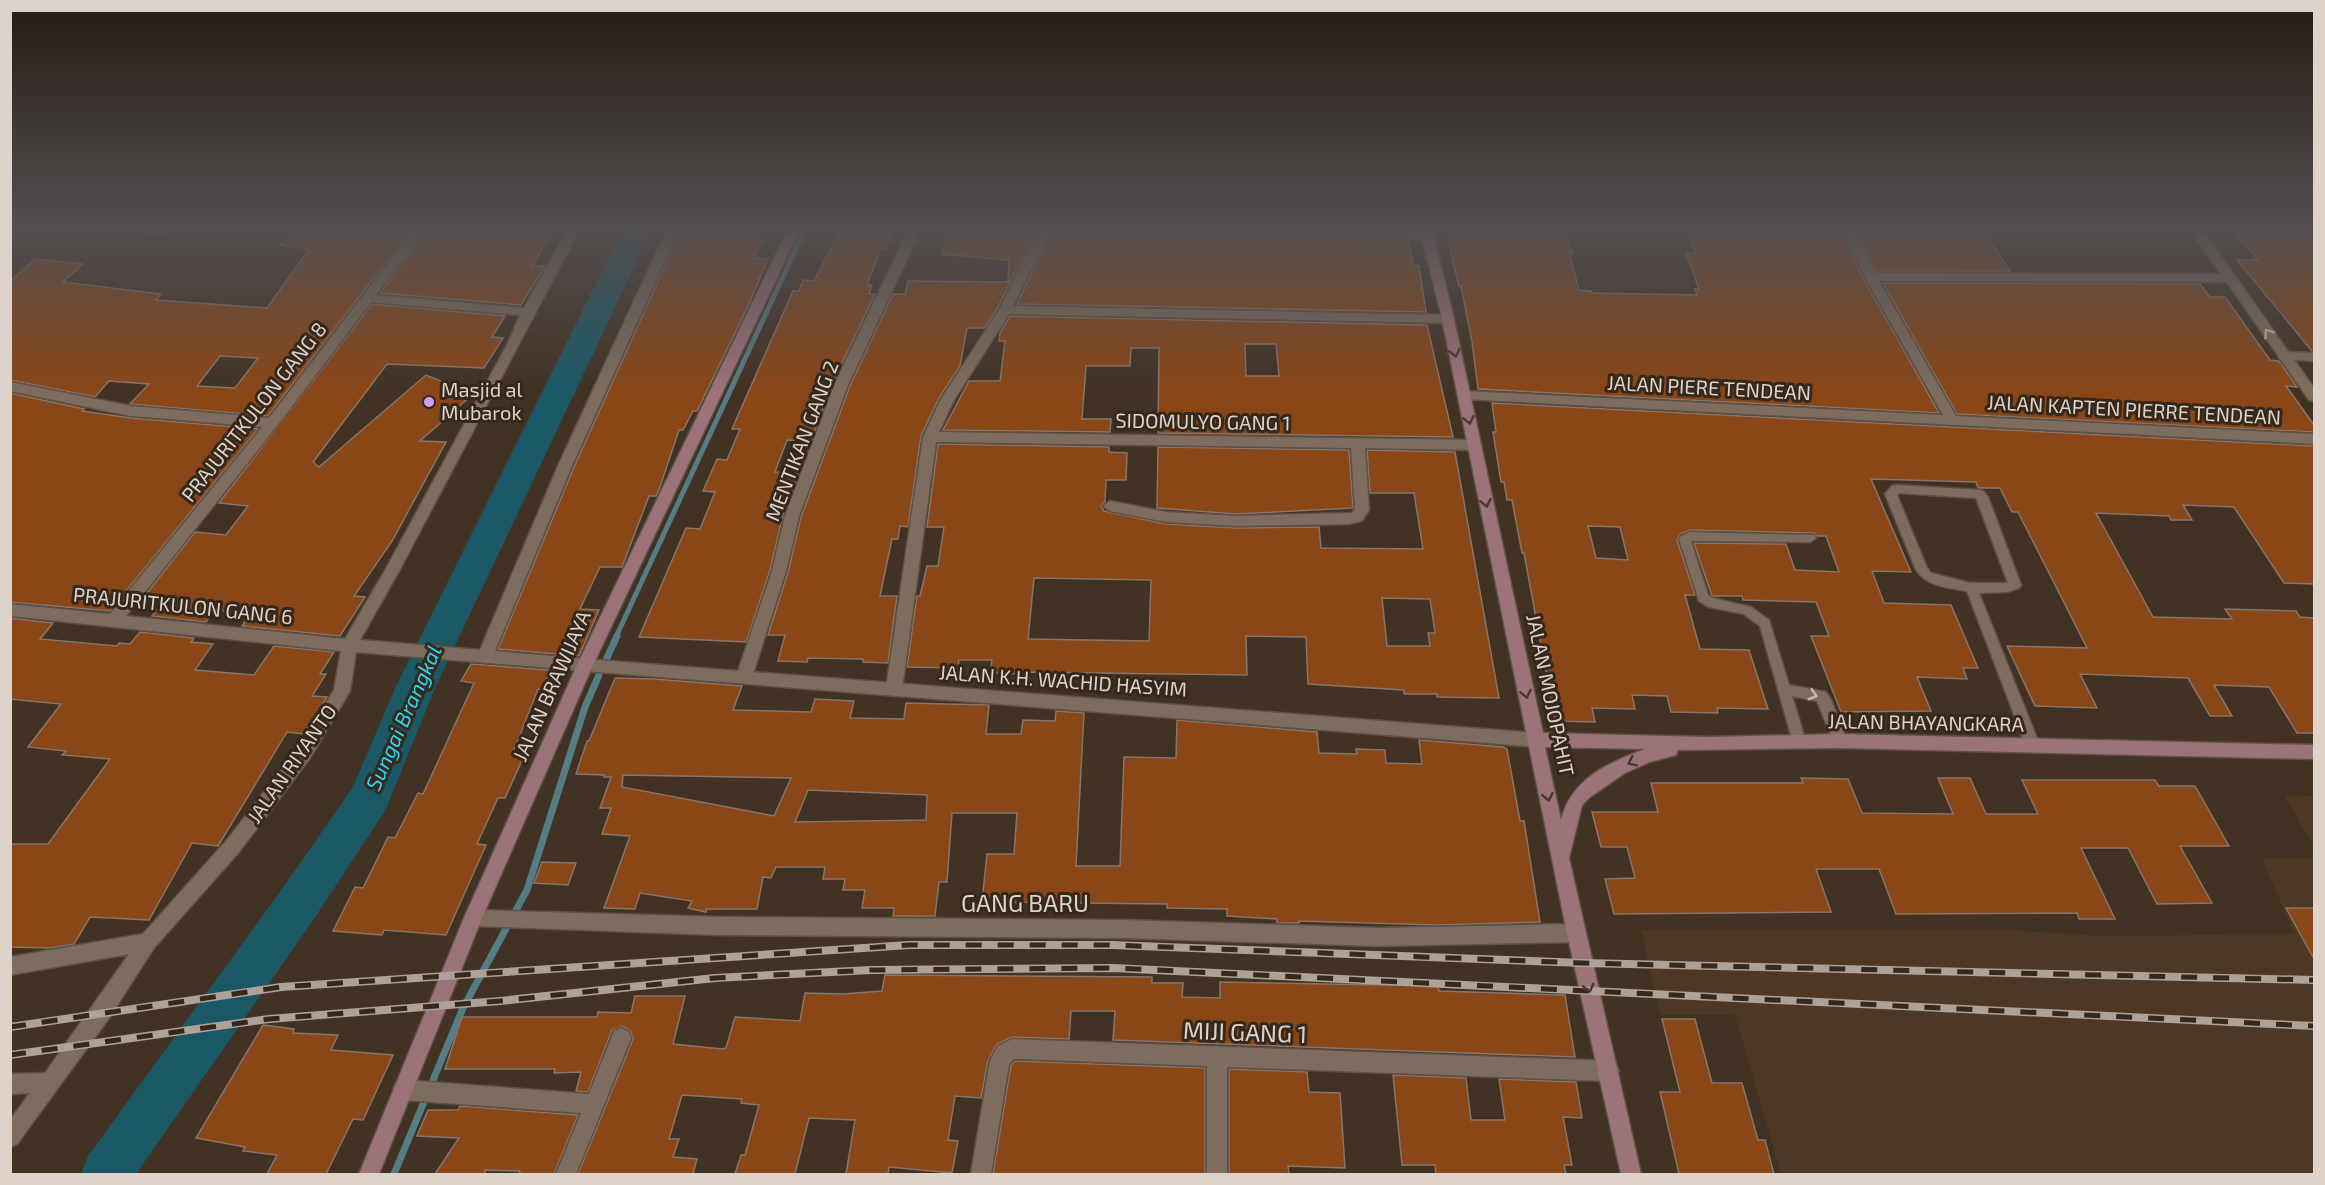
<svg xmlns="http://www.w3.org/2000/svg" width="2325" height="1185" font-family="'Exo 2',sans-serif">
  <rect width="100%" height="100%" fill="#413224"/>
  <path fill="#4c3825" d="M2284 795 2314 796V847Z
    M2262 859H2314V1174H1781L1735 1015H1660L1641 930H2010L2103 936 2294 934Z"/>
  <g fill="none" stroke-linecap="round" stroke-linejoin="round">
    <path stroke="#547d84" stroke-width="5" d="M616 637 807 225"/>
    <path stroke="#547d84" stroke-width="7" d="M606 660 617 636
      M394 1174 463 1008 527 890 585 707 599 675"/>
    <path fill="#1a5866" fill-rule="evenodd" d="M625 225H654L436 686 385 811 314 919 136 1174H81L88 1156 282 889 353 787 396 686Z"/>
  </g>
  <path fill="#894617" stroke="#897469" stroke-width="1.5" fill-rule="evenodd" d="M301 225H410L407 229H411L268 416 130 404 149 384 109 381 95 397 10 380 11 280 35 259 83 264 63 282 161 294 156 300 267 308 309 249 280 245ZM220 356 258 358 235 388 197 386Z
    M463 225 553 230 532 266H545L521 305 380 293 428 230 458 231Z
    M686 225H762L756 237H763L754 258 768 259 749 304 697 411H693L683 430H679L659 490 656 496H649L622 567H600L580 609 599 610 579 656 498 649 574 467 675 244Z
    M843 225 866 227 867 225H895L886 249 881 248 867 285H872L869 294H875L832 384 811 441 787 440 775 472 798 474 783 515 770 570 746 642 639 637 686 528 700 529 715 492 703 491 717 459 727 460 740 429H732L793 291H799L803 280 814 281Z
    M953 225H1038L997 309 985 328H967L960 366 939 398 921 436 908 527 900 526 898 539H892L880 596H897L888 663 863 662V659L808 658 807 662 778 661 785 635H768L788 572 801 517 850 386 893 294H905L908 281 1008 282 1009 260 941 254Z
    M1055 225 1117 234 1409 241 1413 266H1419L1426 312 1017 304Z
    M1217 225H1407V228Z
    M1470 225H1561L1573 253H1569L1579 290 1591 291 1592 293 1697 295 1695 289H1699L1686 253H1696L1685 225H1742L1744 229 1779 230 1777 225 1839 226 1863 278 1939 413 1478 389 1472 342 1461 286H1459L1452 258 1449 242H1452L1447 228 1471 227Z
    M1967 225 1972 234 1987 236 2010 271H1876L1856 226Z
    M2228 225H2314V351H2312L2237 260H2258Z
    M1883 283 2200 284 2210 297H2225L2270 360 2279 361 2297 387 2286 386 2314 425V432L1957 414Z
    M372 304 505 316 492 337 503 338 484 368 387 364 313 462 319 467 426 375 473 394 420 441 446 442 392 541 354 596 365 597 340 636 242 626 250 614 214 610 206 622 152 616 165 599 144 597 195 532 226 535 248 506 219 503Z
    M1010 316 1427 325 1453 437 1158 433 1159 348H1131L1130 366H1086L1082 419H1111L1110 432 943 430 969 381H1000L1005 341H999L1000 333ZM1245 344H1276L1279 376H1246Z
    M10 393 84 409 82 411 131 418 258 429 110 611 10 602Z
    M1492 403 2314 446V584L2284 583 2234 507 2183 505 2192 520H2171L2169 516 2096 513 2153 617 2232 619 2225 609 2296 611 2300 617 2314 618V733H2297L2269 687 2214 685 2232 716H2210L2188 678 2080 674 2097 708 2035 706 2007 646 2087 648 2018 512H2012L2000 488H1978L1976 482 1871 479 1911 572 1872 571 1884 603 1951 605 1978 668H1963L1967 679 1917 677 1931 711 1841 712 1811 636H1829L1816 602 1743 600 1742 596H1712L1694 543 1786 544 1795 570 1839 572 1826 536H1817L1814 533 1690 530 1680 534 1677 540 1695 595H1685L1700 649 1749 650 1768 709 1717 708 1718 713 1671 712 1667 696 1632 695 1635 709 1592 708 1595 722 1555 721 1524 553H1522L1512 500H1507L1504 482H1501L1493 432H1496ZM1588 526 1620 527 1628 560 1596 558Z
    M938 444 1109 447V452L1127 453 1126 480H1106L1105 502 1101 506 1104 511 1166 524 1236 528 1319 527 1321 548 1423 549 1414 493H1370L1367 450 1455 452 1499 698 1437 697V694H1404V690L1308 684 1306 637 1246 636 1247 675 1024 672V674L990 673 992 660H959L958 668 907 667 917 596H920L927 566H938L944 527H927ZM1034 578 1151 580 1149 641 1028 639ZM1382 598 1430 599 1435 633H1428L1430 646H1387Z
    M1158 447 1349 450 1353 508 1236 514 1157 508Z
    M10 618 53 623 40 639 117 646 119 643 130 644 140 632 194 638 191 642 213 644 195 670 254 675 274 646 334 652 320 674H326L312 696 327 697 304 734 287 732 218 846 192 843 149 920 90 917 74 944 51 948 10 947V844H48L110 759 62 755 66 751 28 747 61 704 10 699Z
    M471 664 561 671 551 691 538 689 512 755 524 756 505 798H498L477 844 486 845 446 935 384 930 382 935 333 931 355 887 363 888 388 837 395 838 418 793 423 794 474 683 461 681Z
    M615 678 654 679 742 686 733 710 811 712 815 699 854 701 850 718 904 719 906 703 989 705 986 734H1021L1023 720 1055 721 1056 711 1084 713 1076 866H1120L1124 757 1176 758 1177 720 1317 732 1319 753 1357 754 1356 749 1385 750 1386 763 1422 764 1419 740 1503 747 1507 749 1520 821H1524L1540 922 1437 925 1299 921V923H1277V919L1227 916V909L1167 908V904L982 902 987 854H1014L1017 813H952L947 882H939L935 916H893L894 908H862L865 890H843L845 879H823L825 867H776L771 878 763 877 757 909H707L706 912 688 908 692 901 640 893 635 909 604 908 630 836 602 834 611 808H600L611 777H604V775L576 774 587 741H589ZM623 775 791 778 774 816 622 787ZM808 790 927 795 926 820 795 822Z
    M1801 778 1848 779 1862 813 1953 814 1938 778H1970L1986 814H2038L2022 780H2155L2159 786H2195L2229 846H2180L2212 903 2157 904 2128 848H2081L2115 919H2079L2077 913 1896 914 1879 869H1816L1831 912 1614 914 1605 879 1635 878 1627 847H1601L1592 812H1658L1651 783H1803Z
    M542 862 576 863 568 885 534 883Z
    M2286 908H2314V959Z
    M885 975 1152 977V983H1183L1182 997 1220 998V982L1438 986 1439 991 1565 995 1575 1057 1113 1040 1115 1011H1071L1069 1039 1012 1037 997 1044 988 1060 981 1098 955 1096 948 1140 958 1141 952 1173 889 1167 888 1174H846L855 1120 809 1118 795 1174H735L741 1155H745L759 1105 741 1103 742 1099 682 1095 669 1139H679L673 1157 697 1159 693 1174H578L633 1039 630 1030 622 1026 612 1030 588 1092 576 1091 581 1072 554 1073 555 1069H445L462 1017H597L598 1012 631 1013 635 996H685L673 1044 722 1049 726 1048 735 1017 800 1021 805 993 843 994 882 991Z
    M1662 1019H1695L1712 1083H1742L1758 1140H1765L1774 1174H1679L1660 1092H1680Z
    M263 1025 294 1029 293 1033 338 1035 331 1050 393 1055 363 1120 353 1119 326 1174H267L277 1155 243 1151 245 1147 196 1138Z
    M1015 1061 1205 1068V1174H993L1011 1065Z
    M1229 1069 1307 1072 1309 1092 1340 1093 1345 1168 1288 1166 1289 1174H1229Z
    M1393 1075 1466 1078 1471 1120H1505L1499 1079 1576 1082 1582 1118 1563 1117 1572 1165H1564L1566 1174H1436L1435 1165H1402Z
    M460 1106 578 1115 554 1174H519L520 1171 485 1170V1174H435L459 1138 417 1136 428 1110H458Z"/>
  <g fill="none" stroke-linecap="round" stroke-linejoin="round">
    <g stroke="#5e5145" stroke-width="3">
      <path id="service" d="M1896 485 1979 490 1983 491 1988 497 2021 585 2019 588 2007 592 1979 593 2040 746 2038 750 2033 752 2028 750 2026 746 1967 591C1949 588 1926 586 1916 570L1885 494 1892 486ZM1899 493 1976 498 2008 583H1970L1931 573 1927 568 1897 495Z
        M1690 532 1814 535 1816 538 1810 542 1691 541 1708 595 1712 598 1751 607 1769 620 1789 685 1826 692 1831 700 1847 741 1845 745 1840 747 1835 745 1817 701 1792 696 1806 742 1804 746 1799 748 1794 746 1760 626 1744 614 1709 607 1699 601 1679 539 1681 536Z"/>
    </g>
    <g stroke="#5e5145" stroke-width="3">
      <path id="minor" d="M10 225 166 227 172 230 166 233 10 230Z
        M417 225H429L376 295 524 308 570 225H582L399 571 360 640 480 650 558 466 669 225H681L572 466 495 651 585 659 591 660 593 665 591 670 585 671 356 652 350 691 310 758 239 852 154 948 109 1018 17 1144 10 1147V1120L30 1093 10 1094V1074L45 1073 129 954 10 975V957L143 934 227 840 298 748 334 690 341 651 10 616V604L110 614 262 427 131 416 10 391V382L131 406 269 418ZM371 302 520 315 508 343 387 567 345 639 126 616 277 426Z
        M911 225H923L848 385 799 516 786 571 752 677 750 682 744 683 738 682 736 677 772 571 785 516 834 385Z
        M1041 225H1053L1013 306 1448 315 1454 319 1448 323 1009 314 954 400 939 432 1474 440 1481 445 1474 450 1365 448 1369 510 1362 521 1348 524 1236 526 1166 522 1110 511 1103 506 1110 501 1166 512 1236 516 1352 513 1355 509 1351 448 936 442 902 689 900 694 894 696 888 694 886 689 923 437 941 399 999 310Z
        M1077 225 1427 231 1433 235 1427 239 1117 232 1083 228Z
        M1841 225H1853L1875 273 2229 274 2235 278 2229 282 1879 281 1956 416 2314 434V444L1464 399 1457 395 1464 391 1943 415 1865 277Z
        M2285 352 2314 353V361L2280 359 2279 356 2280 353Z
        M473 910 719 917 1123 920 1378 928 1576 924 1582 927 1585 933 1582 939 1576 942 1378 946 1123 938 719 935 473 926 467 924 464 918 467 912Z
        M621 1028 628 1031 631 1038 576 1174H556L581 1113 403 1100 396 1097 393 1090 396 1083 403 1080 589 1094 614 1031Z
        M1012 1039 1609 1061 1616 1064 1619 1071 1616 1078 1609 1081 1227 1067V1174H1207V1066L1014 1059 1009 1064 991 1174H971L990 1060 998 1046Z"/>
    </g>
    <g stroke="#5e5145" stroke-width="3">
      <path id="tertiary" d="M2187 225H2199L2314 388V401L2309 400Z
        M585 659 1537 733 1543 735 1545 740 1543 745 1537 747 585 671 579 670 577 665 579 660Z"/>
    </g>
    <g stroke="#5e5145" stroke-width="3">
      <path id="secondary" d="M790 225H802L593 665 482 918 379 1174H359L464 918 577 665Z
        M1419 225H1431L1454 319 1543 733 1709 737 1840 734 2314 745V759L1840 748 1678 750 1676 755 1650 762 1625 773 1590 797 1582 805 1569 858 1641 1174H1621L1567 933 1442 319ZM1545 747 1645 749C1608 763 1571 779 1561 820Z"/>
    </g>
    <use href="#service" fill="#7e6d5e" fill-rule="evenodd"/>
    <use href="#minor" fill="#7e6d5e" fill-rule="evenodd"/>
    <use href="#tertiary" fill="#7e6d5e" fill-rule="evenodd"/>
    <use href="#secondary" fill="#9c7378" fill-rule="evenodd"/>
    <g stroke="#aea298" stroke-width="8">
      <path id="rail" d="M10 1027 281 987 909 945H1112L1583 963 2314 980
        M10 1055 269 1019 500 1001 715 978 871 970 1114 968 2314 1026"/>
    </g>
    <use href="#rail" stroke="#36281a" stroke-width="5" stroke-dasharray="16" stroke-linecap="butt"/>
  </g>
  <defs><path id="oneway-chevron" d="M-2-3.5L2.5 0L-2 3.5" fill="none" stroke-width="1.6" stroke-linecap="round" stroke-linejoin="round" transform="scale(1.5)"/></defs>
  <g stroke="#c5bab0">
    <use href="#oneway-chevron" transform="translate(2268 333) rotate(-125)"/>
    <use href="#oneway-chevron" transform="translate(1813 695) rotate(17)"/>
  </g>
  <g stroke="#4a372d">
    <use href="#oneway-chevron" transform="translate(1455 353) rotate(78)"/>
    <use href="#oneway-chevron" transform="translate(1469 420) rotate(78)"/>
    <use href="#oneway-chevron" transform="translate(1486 503) rotate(78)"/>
    <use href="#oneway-chevron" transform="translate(1526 694) rotate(78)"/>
    <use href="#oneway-chevron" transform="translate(1632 762) rotate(154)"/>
    <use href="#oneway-chevron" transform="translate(1548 797) rotate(79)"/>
    <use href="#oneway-chevron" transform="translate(1589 988) rotate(76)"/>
  </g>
  <linearGradient id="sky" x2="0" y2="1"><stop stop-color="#241c14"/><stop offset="0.58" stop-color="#544f50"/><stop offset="1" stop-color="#544f50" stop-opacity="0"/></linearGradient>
  <rect width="2325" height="391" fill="url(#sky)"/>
  <circle fill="#d09dff" stroke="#36281a" stroke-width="2" cx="429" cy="402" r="6"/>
  <g text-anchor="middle" stroke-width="6" stroke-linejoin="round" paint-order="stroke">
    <g font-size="20" fill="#ddd3cb" stroke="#36281a">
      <text transform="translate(1709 388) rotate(3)" y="7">JALAN PIERE TENDEAN</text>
      <text transform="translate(2134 410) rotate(3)" y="7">JALAN KAPTEN PIERRE TENDEAN</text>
      <text transform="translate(254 412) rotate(-52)" y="7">PRAJURITKULON GANG 8</text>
      <text transform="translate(1203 422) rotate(1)" y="7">SIDOMULYO GANG 1</text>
      <text transform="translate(802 441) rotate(-69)" y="7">MENTIKAN GANG 2</text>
      <text transform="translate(183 606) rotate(6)" y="7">PRAJURITKULON GANG 6</text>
      <text transform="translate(1063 681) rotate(4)" y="7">JALAN K.H. WACHID HASYIM</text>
      <text transform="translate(552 686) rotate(-66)" y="7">JALAN BRAWIJAYA</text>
      <text transform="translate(1550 695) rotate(78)" y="7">JALAN MOJOPAHIT</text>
      <text transform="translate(1926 723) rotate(1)" y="7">JALAN BHAYANGKARA</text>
      <text transform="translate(292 764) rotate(-55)" y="7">JALAN RIYANTO</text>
    </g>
    <g font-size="20" fill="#ddd3cb" stroke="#36281a" text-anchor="start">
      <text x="441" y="397">Masjid al<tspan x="441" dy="23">Mubarok</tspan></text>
    </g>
    <g font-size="21" font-style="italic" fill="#28d8fa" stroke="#36281a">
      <text transform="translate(404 718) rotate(-66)" y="7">Sungai Brangkal</text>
    </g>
    <g font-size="24" fill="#ddd3cb" stroke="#36281a">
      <text x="1025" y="912">GANG BARU</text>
      <text transform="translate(1245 1033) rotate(2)" y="8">MIJI GANG 1</text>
    </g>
  </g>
  <rect width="2325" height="1185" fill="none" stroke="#ddd3cb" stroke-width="24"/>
</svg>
